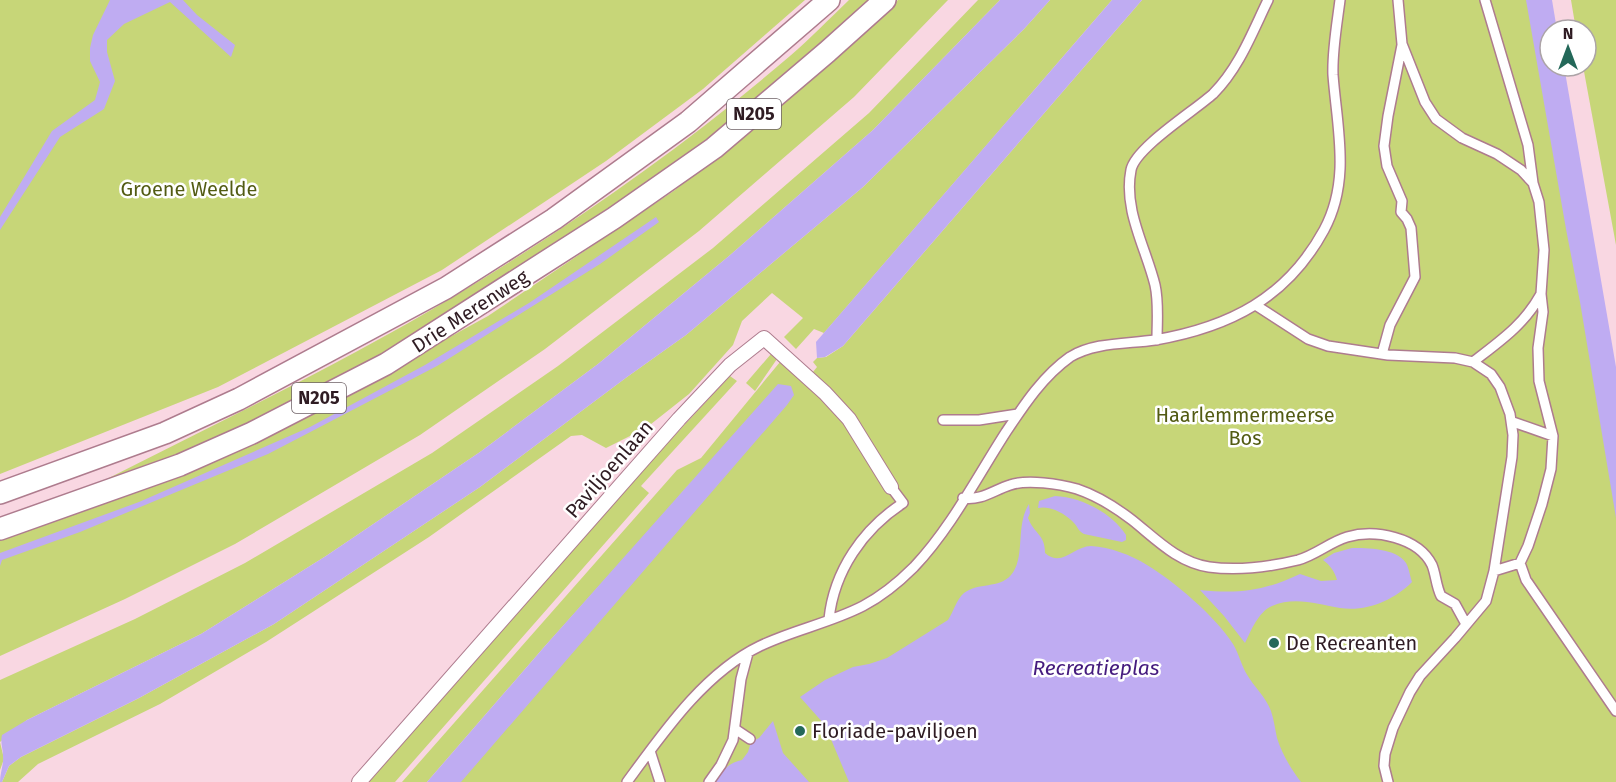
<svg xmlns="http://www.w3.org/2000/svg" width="1616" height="782" font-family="'Fira Sans',sans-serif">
  <rect width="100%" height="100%" fill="#f9d7e2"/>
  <path fill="#c7d678" d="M0 0H805L703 89 606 161 442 270 218 387 0 474Z
    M849 0H871L820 49 652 187 328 388 199 446 97 484C218 422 342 364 458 294 575 223 686 145 790 56 810 39 829 19 849 0Z
    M898 0H948L854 97 699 231 545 349 420 435 235 544 125 599 0 656V538L306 416 488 316 675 190 836 59Z
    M978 0H1000L873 130 729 256 598 364 480 452 326 556 201 634 27 720 0 742 4 759 0 770V680L135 619 245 563 432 453 558 366 713 248 869 113Z
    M1050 0H1112L824 333 814 329 796 349 784 337 803 318 772 293 742 321 733 345 689 394 646 428 606 448 582 435 571 436 429 537 266 642 160 704 38 764 18 782H2L9 766 21 757 139 698 274 624 480 487 627 377 686 335 863 187 1024 29Z
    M1142 0H1535L1616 496V782H455L694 477 671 506 545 646 427 782H402L677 470 701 458 780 362 804 383 817 367 813 362 817 358 826 357 843 346Z
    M1571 0H1616V245L1583 66H1586V30H1576Z
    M771 354 777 359 755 391 746 383Z
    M730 376 737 381 641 486 649 493 395 782H367L620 494Z"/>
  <path fill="#bfacf2" d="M110 0H183L197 15 235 45 231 57 170 2 124 24 107 40V52L115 81 104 109 60 137 0 230V217L52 131 95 100 100 82 90 61V48L93 35Z
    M1000 0H1050L1024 29 863 187 686 335 627 377 480 487 274 624 139 698 21 757 9 766 2 782H0C0 773 4 764 3 756 3 748 0 743 2 735L27 720 201 634 326 556 480 452 598 364 729 256 873 130Z
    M1112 0H1142L843 346 825 357 817 358 816 342Z
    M1526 0H1552L1557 30H1550V66H1564L1616 367V518L1580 302 1566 229Z
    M656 217 659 222 600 264 437 366 268 454 80 532 2 560 0 566V553L139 502 310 427 425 365 529 303Z
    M778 384 791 386 794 395 787 405 461 782H427L545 646Z
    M1055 496C1081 497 1112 513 1126 535V540L1122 542 1084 534C1078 531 1078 527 1074 523 1066 514 1050 505 1038 508L1039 501Z
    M1029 504 1030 513 1028 518C1034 534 1045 534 1045 553 1062 568 1074 546 1091 546 1110 547 1131 555 1147 565 1174 581 1216 617 1233 644 1239 654 1241 664 1246 673 1254 687 1266 697 1271 711 1274 720 1275 729 1277 738 1282 754 1291 769 1301 782H849L825 725 800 697 825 680 853 667 869 664 887 658 948 620C954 611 956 600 964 593 978 582 999 589 1011 575 1026 557 1015 526 1029 504Z
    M1352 548C1367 548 1396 548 1406 563 1409 568 1410 576 1412 582 1394 600 1367 612 1340 608 1318 604 1294 596 1272 606 1258 612 1251 631 1245 643L1224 616 1200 590C1239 594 1264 591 1300 574L1321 581 1337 580C1335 572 1330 565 1323 560L1334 553Z
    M773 721 783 753 809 782H716C723 770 728 763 742 760L748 752 751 742 759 738Z"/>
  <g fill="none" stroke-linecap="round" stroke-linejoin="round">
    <g stroke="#ae7c8e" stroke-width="12">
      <path id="pedestrian" d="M1398 0 1402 44 1425 102 1436 119 1462 138 1497 154 1521 170 1533 183 1539 202 1544 250 1541 294 1543 312 1538 348 1539 381 1553 436 1551 469 1542 504 1528 546 1520 563 1526 580 1616 711
        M1485 0 1528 145 1533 183
        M1257 306 1308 339 1328 346 1388 355 1455 358 1473 362 1491 374 1500 387 1510 414 1513 435 1512 457 1494 571 1486 601 1455 638 1420 676 1410 692 1393 728 1385 754 1384 766 1388 782
        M1157 340C1157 321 1159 303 1155 285 1146 248 1123 210 1131 170 1135 148 1194 111 1213 94 1239 68 1252 33 1268 0
        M1382 354 1390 325 1415 277 1411 228 1407 219 1401 212 1402 201 1387 166 1384 146 1388 116 1402 45
        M1473 362C1500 341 1524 325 1541 294
        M943 420H979L1018 414
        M1513 422 1553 436
        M963 498C981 501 994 490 1010 485 1027 479 1060 484 1077 489 1098 496 1115 507 1132 520 1156 539 1177 562 1209 567 1238 571 1269 567 1298 560 1316 555 1330 542 1347 537 1375 529 1418 537 1432 565 1436 575 1436 586 1441 596L1455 604 1466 624
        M1494 571 1520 563
        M829 619C834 571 863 529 903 503L891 487
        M735 729 750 739
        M650 751 660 782
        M627 782C663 733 704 673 760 646 793 630 830 623 863 606 882 596 899 582 914 567 951 528 977 477 1006 432 1024 405 1043 376 1070 357 1094 342 1128 344 1155 340 1230 327 1287 298 1324 230 1351 180 1337 128 1333 75 1332 51 1337 24 1340 0
        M709 782 721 765 733 740 741 679 748 653"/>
    </g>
    <g stroke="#ae7c8e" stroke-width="16">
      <path id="minor" d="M359 782 679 419 730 365 764 338 825 393 849 419 891 487"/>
    </g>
    <g stroke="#ae7c8e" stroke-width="24">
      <path id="trunk" d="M0 493 165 433 239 399 446 288 554 219 688 122 829 0
        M0 529 180 465 252 433 386 364 614 218 714 148 827 52 885 0"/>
    </g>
    <use href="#pedestrian" stroke="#fff" stroke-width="9"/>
    <use href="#minor" stroke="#fff" stroke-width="14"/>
    <use href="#trunk" stroke="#fff" stroke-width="21"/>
  </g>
  <g fill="#246859" stroke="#fff" stroke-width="2">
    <circle cx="1274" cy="643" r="6"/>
    <circle cx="800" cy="731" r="6"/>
  </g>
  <g text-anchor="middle" stroke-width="5" stroke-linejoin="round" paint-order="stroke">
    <g fill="#fff" stroke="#6d6065" stroke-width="1.5">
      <rect x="727" y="99" width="54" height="30" rx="4.5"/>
      <rect x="292" y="383" width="54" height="30" rx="4.5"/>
    </g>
    <g font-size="18" font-weight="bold" fill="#2f1c23">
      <text x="754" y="120">N205</text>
      <text x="319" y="404">N205</text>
    </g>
    <g font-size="20" fill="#525b13" stroke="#fff">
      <text x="189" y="196">Groene Weelde</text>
      <text x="1245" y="422">Haarlemmermeerse<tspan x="1245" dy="23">Bos</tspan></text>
    </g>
    <g font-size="20" fill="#2f1c23" stroke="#fff">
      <text transform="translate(470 311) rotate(-33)" y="7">Drie Merenweg</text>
      <text transform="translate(609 469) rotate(-49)" y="7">Paviljoenlaan</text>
    </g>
    <g font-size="20" fill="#2f1c23" stroke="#fff" text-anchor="start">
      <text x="1286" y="650">De Recreanten</text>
      <text x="812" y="738">Floriade-paviljoen</text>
    </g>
    <g font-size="21" font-style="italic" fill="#451b7e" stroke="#fff">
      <text x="1096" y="675">Recreatieplas</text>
    </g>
  </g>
  <g transform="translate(1568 48)"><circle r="28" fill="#ffffff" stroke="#aca4a7" stroke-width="1.5"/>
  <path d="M0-4.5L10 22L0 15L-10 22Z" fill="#246859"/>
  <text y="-9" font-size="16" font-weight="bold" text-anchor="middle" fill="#2f1c23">N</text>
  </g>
</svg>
